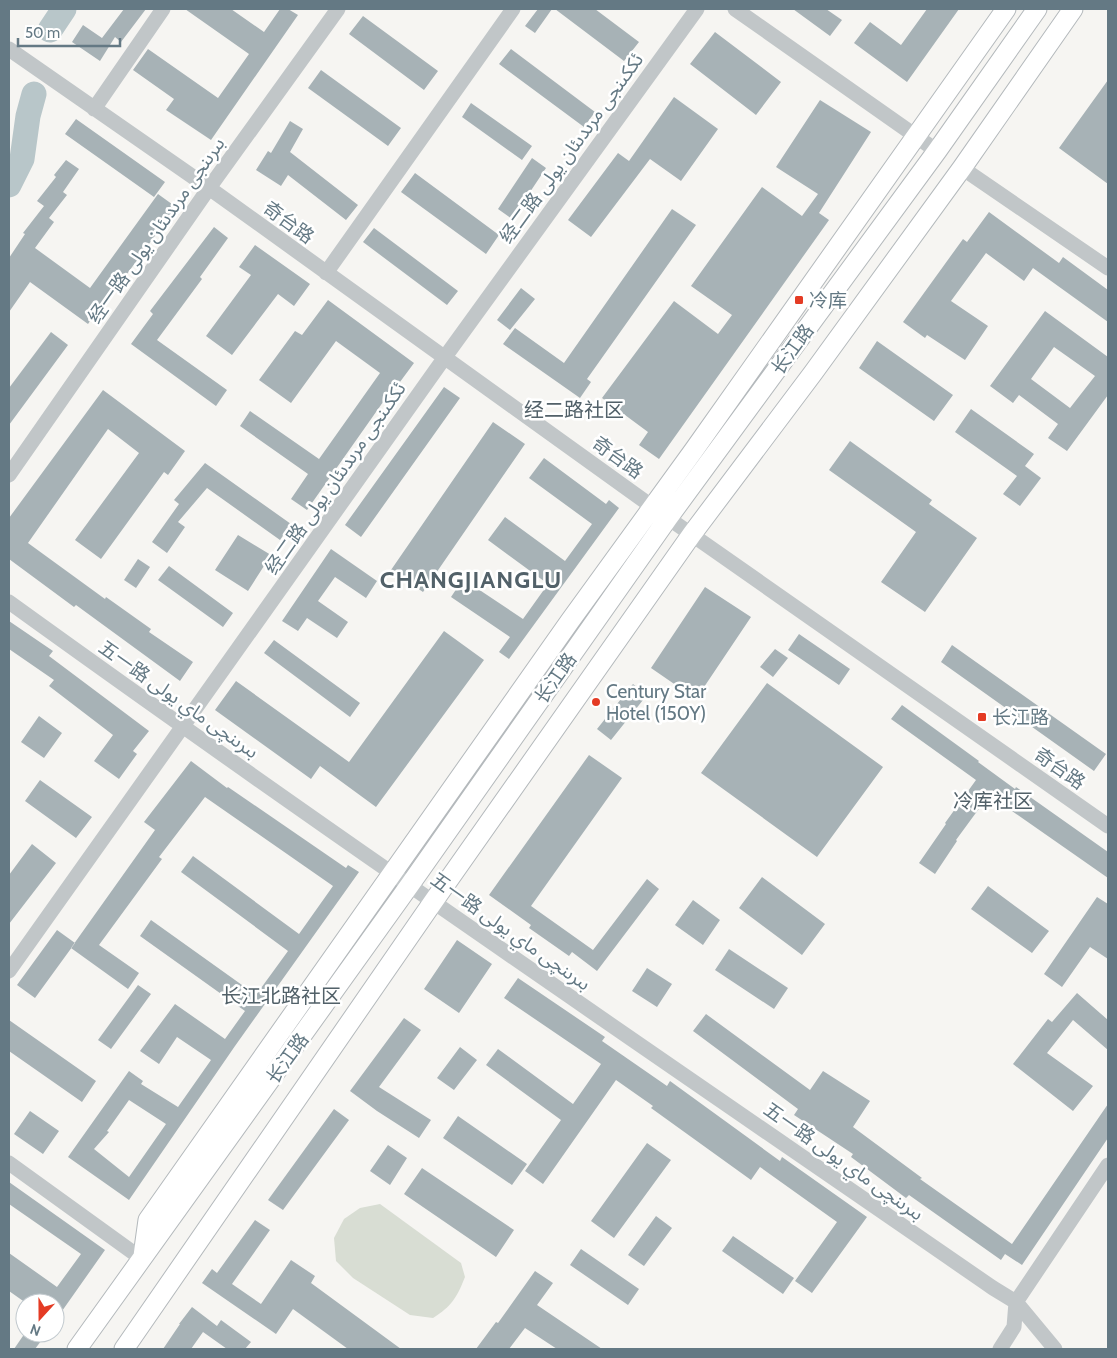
<svg xmlns="http://www.w3.org/2000/svg" width="1117" height="1358" font-family="Cabin,'Noto Sans Arabic','Noto Sans SC',sans-serif">
  <rect width="100%" height="100%" fill="#f6f5f2"/>
  <path fill="#d8ddd3" d="M380 1204 461 1263 465 1277C457 1297 452 1306 433 1318L410 1315 353 1278 336 1261 334 1238 344 1219 360 1208Z"/>
  <g fill="none" stroke-linecap="round" stroke-linejoin="round">
    <path stroke="#b8c6c9" stroke-width="25" d="M50 30 64 9
      M9 185 22 159 28 116 34 94"/>
  </g>
  <path fill="#a7b2b6" fill-rule="evenodd" d="M124 9H146L121 42 115 37 100 61 72 42 83 25 102 38Z
    M185 9H231L264 32 280 9H288L298 15 211 140 166 110 174 99 133 70 148 49 218 98 249 54Z
    M538 9H552L535 33 525 26Z
    M555 9H595L639 42 624 61Z
    M793 9H826L842 20 830 36Z
    M927 9H959L907 82 854 43 870 22 901 45Z
    M363 16 438 71 424 90 349 34Z
    M715 32 781 82 756 115 690 64Z
    M511 49 595 112 584 127 499 64Z
    M321 70 401 128 388 146 308 88Z
    M1108 80V184L1059 148Z
    M674 97 718 129 681 181 650 159 591 237 568 220 618 153 629 161Z
    M820 100 871 132 819 213 829 220 659 459 639 445 648 432 602 398 674 301 718 334 732 315 691 286 762 187 802 216 818 194 776 167Z
    M471 103 532 146 522 160 462 117Z
    M76 119 165 182 154 197 65 134Z
    M290 121 303 129 290 152 358 205 346 220 288 175 281 186 256 170 268 151 271 153Z
    M532 158 546 168 512 219 498 209Z
    M66 160 79 169 63 192 67 195 49 218 54 222 35 248 90 288 158 194 176 207 116 289 114 287 88 324 30 282 9 312V258L25 234 23 233 44 206 37 201 56 177 54 175Z
    M415 173 499 235 486 254 401 192Z
    M672 209 696 225 587 379 591 382 580 398 503 344 515 328 564 363Z
    M989 212 1059 263 1063 257 1108 290V322L1033 268 1024 281 986 253 951 301 988 326 965 360 927 335 925 338 903 322 963 239 967 242Z
    M214 227 228 238 200 277 202 279 157 340 227 390 216 406 131 344 153 314 150 311Z
    M374 228 458 291 447 305 363 242Z
    M255 245 310 284 294 306 278 294 232 355 206 336 251 275 239 267Z
    M521 288 535 299 510 330 497 320Z
    M328 300 414 363 397 386 395 385 307 510 291 499 308 474 240 426 250 411 319 459 380 373 336 341 291 403 259 380 295 331 302 335Z
    M1045 311 1108 357V395L1067 451 1048 438 1058 424 1019 395 1013 403 990 386ZM1054 347 1095 376 1070 408 1031 379Z
    M51 332 68 345 9 425V388Z
    M877 341 953 395 934 421 859 368Z
    M444 387 460 398 361 537 345 525Z
    M103 390 185 451 168 475 164 472 101 559 75 540 139 453 108 429 28 543 105 599 106 597 151 629 149 632 193 662 180 681 76 605 74 607 9 559V518Z
    M971 409 1034 454 1025 466 1041 478 1020 506 1003 494 1017 476 955 432Z
    M493 422 525 444 423 592 391 570Z
    M850 441 932 500 929 504 977 538 925 612 881 582 916 532 829 470Z
    M544 458 606 504 609 500 619 508 509 659 499 652 510 637 451 597 463 579 523 619 548 584 488 540 505 517 565 561 592 524 529 478Z
    M205 463 291 524 280 540 207 488 178 522 185 527 167 553 152 542 179 504 174 500Z
    M238 535 271 555 248 591 215 570Z
    M331 549 377 581 366 598 335 577 318 601 348 622 337 638 307 618 298 631 282 621Z
    M138 559 150 567 136 588 124 580Z
    M169 566 233 613 223 627 158 580Z
    M705 587 751 617 696 699 651 668Z
    M9 621 53 651 49 656 149 731 133 751 137 754 119 779 94 761 113 735 49 686 54 680 9 649Z
    M444 631 484 660 376 807 320 766 311 779 215 710 236 681 349 762Z
    M799 634 850 669 839 685 788 650Z
    M274 640 360 703 350 717 264 653Z
    M952 645 1106 754 1094 771 941 662Z
    M775 649 788 658 773 677 760 667Z
    M767 683 883 767 817 857 701 773Z
    M633 684 647 695 611 740 597 729Z
    M902 705 979 761 978 762 1015 789 1016 787 1108 852V878L989 795 956 840 957 841 935 874 919 863 946 824 945 823 976 780 891 719Z
    M39 716 62 733 44 758 21 742Z
    M589 755 622 778 531 906 593 950 647 879 659 889 597 971 572 952 569 956 529 928 531 925 489 895Z
    M191 761 227 788 228 787 346 868 348 865 359 872 235 1046 129 1200 68 1157 129 1071 143 1081 141 1084 178 1107 211 1060 177 1037 159 1064 140 1051 175 1004 225 1039 245 1011 140 936 151 920 256 995 288 951 181 872 193 856 299 934 333 886 205 797 159 857 162 859 99 945 139 973 128 989 71 948 155 830 144 822ZM129 1100 166 1124 129 1177 94 1149 109 1132 107 1131Z
    M40 780 92 817 76 838 25 801Z
    M32 844 56 863 9 924V875Z
    M762 877 825 924 802 955 739 908Z
    M988 886 1049 931 1032 953 971 909Z
    M1097 897 1108 904V959L1090 947 1062 987 1044 974Z
    M693 900 720 920 703 945 675 925Z
    M57 930 75 943 35 998 17 985Z
    M457 940 492 964 459 1013 424 989Z
    M729 949 788 988 774 1009 715 970Z
    M647 968 672 984 657 1007 632 991Z
    M518 978 605 1037 602 1041 667 1086 670 1081 780 1161 782 1157 867 1217 812 1293 795 1281 837 1222 760 1167 751 1180 651 1108 653 1106 616 1080 543 1184 525 1171 561 1120 486 1065 498 1049 573 1104 601 1064 504 998Z
    M138 985 151 994 111 1049 98 1040Z
    M1077 993 1108 1020V1050L1073 1020 1047 1053 1093 1086 1073 1111 1013 1064 1048 1019 1052 1022Z
    M706 1014 810 1090 823 1071 870 1101 853 1127 922 1178 920 1179 1012 1244 1108 1104V1138L1022 1265 1005 1254 1001 1260 909 1195 906 1198 851 1157 853 1154 794 1115 798 1109 693 1031Z
    M404 1018 421 1030 379 1087 431 1120 419 1138 377 1111 350 1091Z
    M9 1020 96 1081 82 1102 9 1051Z
    M460 1047 477 1060 454 1090 437 1078Z
    M334 1109 349 1120 283 1210 268 1200Z
    M30 1111 59 1131 43 1154 14 1134Z
    M458 1116 527 1164 512 1185 443 1138Z
    M647 1143 671 1160 614 1238 591 1221Z
    M388 1145 407 1158 390 1185 370 1171Z
    M422 1168 514 1230 496 1257 404 1194Z
    M9 1182 105 1250 55 1321V1303H26L9 1291V1253L57 1287 81 1254 9 1204Z
    M656 1216 672 1228 644 1266 628 1255Z
    M255 1220 270 1230 232 1284 261 1304 291 1260 315 1276 311 1283 401 1349H348L293 1309 276 1334 202 1283 212 1269 217 1273Z
    M733 1236 794 1278 783 1294 722 1251Z
    M581 1249 639 1289 628 1305 570 1265Z
    M535 1271 553 1283 537 1305 602 1349H557L525 1328 509 1349H476L496 1322 498 1323Z
    M192 1307 217 1326 221 1320 251 1342 245 1349H227L203 1332 191 1349H163L180 1324H179Z
    M25 1333H47L35 1349H14Z"/>
  <g fill="none" stroke-linecap="round" stroke-linejoin="round">
    <g stroke="#b4b9bc" stroke-width="21">
      <path id="major" d="M143 1256 148 1220 570 621 694 450 1006 9
        M77 1349 409 886 668 518 937 151 1037 9
        M124 1349 433 902 692 534 813 373 962 168 1073 9"/>
    </g>
    <path stroke="#c1c6c8" stroke-width="15" d="M735 9 937 151
      M9 49 209 188 668 518 1108 826
      M94 109 163 9
      M962 168 1108 268
      M326 273 513 9
      M9 475 209 188 338 9
      M9 602C333 836 664 1061 993 1288L1016 1302 1108 1165
      M9 971 445 357 697 9
      M9 1163 142 1259
      M1016 1302 1055 1349
      M1000 1349 1014 1327 1016 1302"/>
    <use href="#major" stroke="#fff" stroke-width="19"/>
  </g>
  <g fill="#e43b24" stroke="#fff" stroke-width="2">
    <rect x="794" y="295" width="10" height="10" rx="2.5"/>
    <circle cx="596" cy="702" r="5"/>
    <rect x="977" y="712" width="10" height="10" rx="2.5"/>
  </g>
  <g text-anchor="middle" stroke-width="5" stroke-linejoin="round" paint-order="stroke">
    <g font-size="19" fill="#647984" stroke="#fff">
      <text transform="translate(571 148) rotate(-54)" y="7">经二路 ئككىنجى مرىدىئان يولى</text>
      <text transform="translate(289 222) rotate(36)" y="7">奇台路</text>
      <text transform="translate(156 230) rotate(-55)" y="7">经一路 بىرىنجى مرىدىئان يولى</text>
      <text transform="translate(792 349) rotate(-54)" y="7">长江路</text>
      <text transform="translate(618 457) rotate(36)" y="7">奇台路</text>
      <text transform="translate(335 478) rotate(-55)" y="7">经二路 ئككىنجى مرىدىئان يولى</text>
      <text transform="translate(555 678) rotate(-55)" y="7">长江路</text>
      <text transform="translate(179 699) rotate(35)" y="7">五一路 بىرىنچى ماي يولى</text>
      <text transform="translate(1060 768) rotate(35)" y="7">奇台路</text>
      <text transform="translate(511 931) rotate(35)" y="7">五一路 بىرىنچى ماي يولى</text>
      <text transform="translate(287 1058) rotate(-54)" y="7">长江路</text>
      <text transform="translate(844 1161) rotate(35)" y="7">五一路 بىرىنچى ماي يولى</text>
    </g>
    <g font-size="19" fill="#647984" stroke="#fff" text-anchor="start">
      <text x="809" y="307">冷库</text>
      <text x="606" y="698">Century Star<tspan x="606" dy="22">Hotel (150Y)</tspan></text>
      <text x="992" y="724">长江路</text>
    </g>
    <g font-size="20" fill="#526169" stroke="#fff">
      <text x="574" y="417">经二路社区</text>
      <text x="993" y="808">冷库社区</text>
      <text x="281" y="1003">长江北路社区</text>
    </g>
    <g font-size="24" font-weight="bold" letter-spacing="1" fill="#526169" stroke="#fff">
      <text x="471" y="588">CHANGJIANGLU</text>
    </g>
  </g>
  <rect width="1117" height="1358" fill="none" stroke="#647984" stroke-width="20"/>
  <g transform="translate(40 1318) rotate(201)"><circle r="24" fill="#ffffff" stroke="#c1c9ce"/>
  <path d="M0-4L9 19L0 12L-9 19Z" fill="#e43b24"/>
  <text y="-8" font-size="14" font-weight="bold" text-anchor="middle" fill="#647984">N</text>
  </g>
  <path d="M18 38v8h102v-8" fill="none" stroke="#647984" stroke-width="2.5"/>
  <text x="25" y="38" font-size="15" fill="#647984" stroke="#ffffff" stroke-width="4" paint-order="stroke">50 m</text>
</svg>
